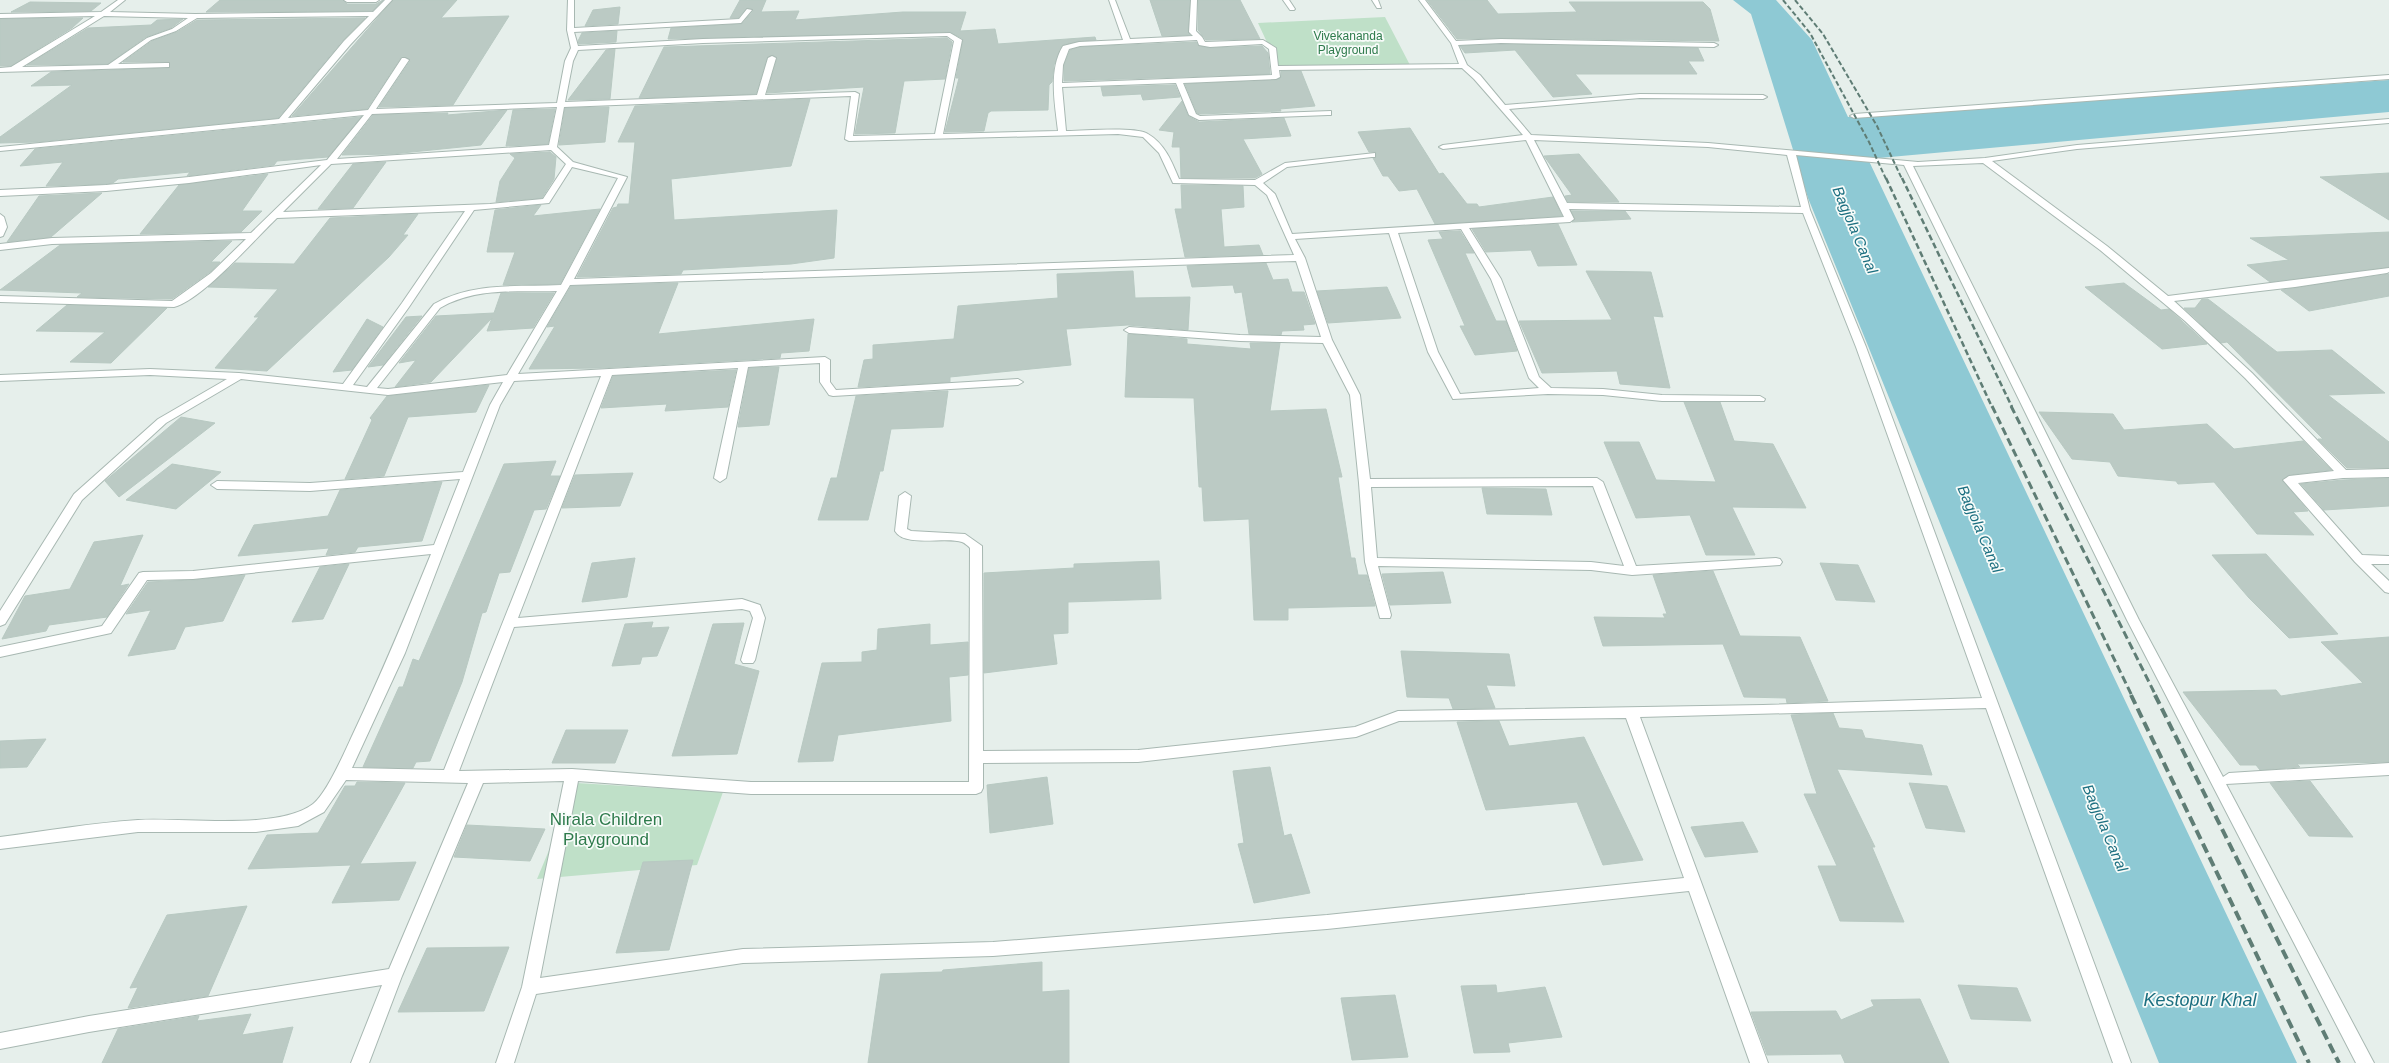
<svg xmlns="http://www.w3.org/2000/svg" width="2389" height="1063" font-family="Arial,sans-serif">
  <rect width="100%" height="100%" fill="#e6efeb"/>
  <path fill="#bfe0c8" d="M1385 17 1411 67 1279 68 1258 23Z
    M577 783 723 792 697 865 537 879Z"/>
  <path fill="#8ec9d4" d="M1733 0H1776L1812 40 1848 117 2389 80V112L1868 159 2297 1063H2159L1808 198 1751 14Z"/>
  <path fill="#bbcac4" stroke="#b8c9c2" d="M220 0H343L347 4H376L383 0 372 11 206 12Z
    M393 0H457L441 18 509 16 453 105 379 107 410 61 402 56 367 109 292 116Z
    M740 0H766L761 12 799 11 795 20 903 12H966L960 31 995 29 998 44 1095 37 1096 40 1079 41 1062 45 1054 65 1052 82 1049 85 1048 110 991 111 988 113 984 131 945 132 959 78H956L963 39 950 32 668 39 671 28 742 24 754 10 747 8 738 18H730Z
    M1150 0H1190L1188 32 1190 35 1162 36Z
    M1198 0H1240L1260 39 1206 40 1198 30Z
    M1427 0H1487L1498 14 1577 12 1569 2H1703L1710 9 1719 41 1501 38 1457 39Z
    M30 2 101 3 91 11 11 12Z
    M620 7 618 24 585 26 593 10Z
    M83 18 72 28 11 66H0V19Z
    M365 18 343 40 278 118 37 142 0 143V137L72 85 31 86 51 72 169 68V62H123L152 41 177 32 197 20Z
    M183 19 171 28 146 37 108 64 27 65 88 28 151 25 157 20Z
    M617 31 616 42 579 44 578 41 582 33Z
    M947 38 952 42 945 79 904 81 895 133 855 134 864 87 767 93 777 58 773 55 767 58 756 94 639 98 664 47Z
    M1196 42 1199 46 1210 48 1262 46 1268 53 1270 74 1064 81V65L1070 50 1080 47Z
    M1501 44 1698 48 1704 61H1688L1697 74H1575L1592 94 1553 97 1515 50 1465 53 1460 46Z
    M615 49 610 99 568 100 606 50Z
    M1281 71H1301L1315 106 1280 109 1281 111 1200 114 1197 113 1185 84 1276 80 1281 78Z
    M1175 85 1180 97 1143 100 1141 94 1103 96 1101 87Z
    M810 99 791 166 671 179 674 220 837 210 834 258 791 264 683 270 681 274 577 277 613 208 617 207 618 204H629L635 142H618L635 106Z
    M1182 101 1188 116 1199 122 1284 118 1291 136 1243 139 1262 174 1255 178H1181L1180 147H1172L1174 132 1159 130Z
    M609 107 605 142 559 145 565 108Z
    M555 109 548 144 506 146 513 110Z
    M507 110 481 145 392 154 342 155 373 115 448 113 447 115Z
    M361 117 328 157 277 161 274 165 187 176 190 172 118 179 113 183 106 184 46 186 63 162 20 166 35 149Z
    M1410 128 1439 174 1443 173 1467 204H1477L1479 207 1553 197 1562 216 1435 224 1417 189 1399 191 1388 176H1383L1373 158H1376V152H1369L1358 132Z
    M550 152 556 157 554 179 542 198 496 202 500 181 515 158 510 154Z
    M1579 154 1616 198 1619 202H1568L1565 196 1572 195 1544 156Z
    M386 162 353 208 318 209 353 164Z
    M2389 173V220L2320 177Z
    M268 174 242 211H262L241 232 140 234 179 185Z
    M1181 185 1243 186 1244 207 1221 209 1224 247 1259 245 1263 255 1185 257 1175 209H1182Z
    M102 193 51 237 7 242 39 196Z
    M541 205 533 216 600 209 560 284 503 285 515 252H487L495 210Z
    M1571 211H1625L1631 219 1572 222 1575 219Z
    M418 214 403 235H408L389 257 267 371 215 368 259 317H254L278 289 208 287 235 263 294 264 330 218Z
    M1558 224 1577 265 1538 266 1531 250 1486 252 1472 229Z
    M1460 231 1474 253H1465L1496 321H1506L1517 351 1475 355 1460 326H1465L1428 240 1443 239 1439 232Z
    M2389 232V267L2270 282 2247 265 2289 260 2250 238Z
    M232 241 211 262H220L210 272 172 299 77 297 82 293 0 290 60 245Z
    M1266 263 1273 280 1288 279 1292 292H1304L1315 324 1303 325 1304 330 1282 331 1281 335 1249 334 1242 292 1235 293 1233 285 1192 287 1187 266Z
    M1133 271 1135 298 1190 297 1188 330 1128 325 1066 329 1071 365 950 377V382L858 387 864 360 873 359V345L954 339 958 306 1058 298 1057 274Z
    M1586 271 1651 272 1663 317 1653 316 1670 388 1620 384 1617 371 1542 373 1519 321 1612 320Z
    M2389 274V296L2309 311 2281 290Z
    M678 283 658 334 814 319 809 351 781 353 780 358 600 368 529 369 555 326 547 327 571 286Z
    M2124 283 2161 310 2169 309 2207 344 2162 349 2085 287Z
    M1387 287 1401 318 1328 323 1317 291Z
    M501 293H554L533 328 487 331 492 318 431 382 395 387 416 360 399 363 436 316 494 313Z
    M2202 299H2208L2277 352 2332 350 2385 393 2328 395 2389 442V468H2347L2318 439H2323L2227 342 2221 343 2184 308H2195Z
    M67 305 167 308 111 363 70 362 105 332 36 331Z
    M422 316 383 365 368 367 406 317Z
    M367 319 383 327 352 370 333 372Z
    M1128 334 1187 339V344L1251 349 1250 343H1280L1270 411 1326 409 1342 477H1338L1351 558H1355L1358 575H1367L1375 606 1288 608V620H1254L1249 519 1204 521 1202 487H1199L1194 398 1125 397Z
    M779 367 769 425 738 427 749 368Z
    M736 370 728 407 665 411 667 404 601 408 613 376Z
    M489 385 476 412 408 417 384 476 345 479 372 420 370 418 387 396Z
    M948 391 943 427 891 429 883 471H880L868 520H818L831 478H837L856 396Z
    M1684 402H1720L1734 441 1773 444 1806 508 1732 507 1755 555H1706L1690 515 1636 518 1604 442H1639L1656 480 1716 482Z
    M2039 412 2113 414 2124 430 2207 424 2234 449 2303 441 2331 470 2289 475 2282 480 2308 511 2293 512 2314 535 2257 534 2214 482 2178 484 2176 481 2118 476 2110 462 2072 459Z
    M181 417 215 423 119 497 105 481Z
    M556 461 550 476H560L546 509 534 510 510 572 499 573 486 612 482 613 462 682 430 761 416 762 413 768 363 767 399 687H403L413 659 419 661 504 464Z
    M172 464 221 472 176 509 126 500Z
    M633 473 620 506 562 508 575 475Z
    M2389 478V506L2324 510 2301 484 2343 480Z
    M442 482 422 541 358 547 355 552 326 555 329 548 238 556 254 525 328 516 340 490Z
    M1482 488 1546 489 1552 515 1487 514Z
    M143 535 120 586 129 584 107 617 49 625 46 631 2 639 25 596 70 589 94 542Z
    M2266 554 2338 634 2289 638 2249 598 2212 555Z
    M635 558 627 597 582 602 592 563Z
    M1159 561 1161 599 1068 602V633L1053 634 1057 664 984 673V573L1074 568V564Z
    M1820 563 1858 565 1875 602 1836 600Z
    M349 564 323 619 292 622 320 567Z
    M1713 571 1740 636 1800 637 1828 701 1787 703 1786 698 1744 697 1723 644 1603 646 1594 617 1665 618 1663 614H1667L1653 575Z
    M1443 572 1451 603 1390 605 1382 574Z
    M245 575 223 621 185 627 175 649 128 656 151 610 126 614 148 582 193 580Z
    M653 622 651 628 669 627 657 656 642 657 640 664 612 666 625 624Z
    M744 623 734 664 759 671 737 754 672 756 713 624Z
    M930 624V645L968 642V675L949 677 951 721 838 735 833 761 798 762 822 663 862 662V652L877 650 878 629Z
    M2389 637V762L2297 764 2300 767 2260 770 2256 765H2240L2183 692 2276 690 2281 696 2363 683 2321 642Z
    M1401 651 1509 654 1515 686 1486 685 1495 708 1453 709 1449 698 1407 697Z
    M1833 713 1839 728 1862 730 1865 738 1922 745 1932 775 1837 769 1875 847H1872L1904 922 1840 921 1818 866H1837L1804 794H1817L1791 715Z
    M1499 721 1509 746 1584 737 1643 860 1603 865 1577 802 1486 810 1457 722Z
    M566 730H628L615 763H552Z
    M46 739 27 767 0 768V741Z
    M1270 767 1284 836 1291 834 1310 893 1254 903 1238 844 1244 843 1233 771Z
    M1047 777 1053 824 990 833 987 785Z
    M2310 781 2353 837 2309 836 2270 783Z
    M357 782 405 783 360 864 416 862 399 900 332 903 351 865 248 869 267 835 318 833 345 786H355Z
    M1909 783 1947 786 1965 832 1926 828Z
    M1743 822 1758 852 1705 857 1691 827Z
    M467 825 545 829 530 861 454 857Z
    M693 860 669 950 616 953 643 862Z
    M247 906 208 996 128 1008 138 987 130 988 167 915Z
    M509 947 484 1011 398 1012 427 948Z
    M1042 962V992L1069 990V1063H868L881 974 942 972 943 970Z
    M1496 985 1497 993 1545 987 1562 1037 1508 1043 1510 1052 1474 1053 1461 986Z
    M1958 985 2017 988 2031 1021 1971 1019Z
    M1395 995 1408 1057 1352 1060 1341 998Z
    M1920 999 1949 1063H1845L1841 1054 1767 1055 1751 1012 1836 1011 1841 1020 1874 1006 1871 1000Z
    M251 1014 242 1035 293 1027 282 1063H102L118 1029 199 1016 197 1021Z"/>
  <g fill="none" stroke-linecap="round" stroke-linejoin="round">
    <g stroke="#a8b8b2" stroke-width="2">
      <path id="minor" d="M118 0H125L110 12 195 14 373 12 385 0H392L350 45 288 118 368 110 402 58H405L409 60 376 109 557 103 565 61 571 48 567 30 568 0H574V28L739 19 747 9 752 10 741 23 574 32 578 46 703 39 950 33 962 40 943 134 1058 131C1055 104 1048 70 1063 46L1079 42 1123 40 1109 0H1115L1130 39 1193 36 1189 32 1191 0H1197L1196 31 1202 37 1205 42 1263 40 1276 48 1278 66 1459 64 1451 43 1419 0H1425L1456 41 1501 39 1714 43 1718 45 1714 47 1501 43 1458 45 1467 65 1480 75 1505 105 1640 94 1763 95 1767 97 1763 99 1640 98 1509 109 1531 135 1708 143 1918 162 1985 158 2077 145 2389 119V123L2077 149 1992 161 2107 246 2168 296 2389 268V272L2387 273 2295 287 2174 301 2252 373 2346 470 2389 469V477L2343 478 2298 483 2362 555 2389 556V564H2371L2389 581V593L2385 592 2355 562 2283 480 2289 476 2334 471 2245 378 2185 321 2100 250 1983 163 1913 166 2139 620 2223 777 2229 773 2389 763V775L2226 784 2374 1063H2356L2127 620 1904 165 1796 155 1810 210 1866 347 2131 1063H2113L1986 708 1640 717 1768 1063H1750L1689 891 1327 929 993 956 743 963 536 994 514 1063H496L522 987 564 781 483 783 402 976 369 1063H351L382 985 89 1032 0 1049V1033L89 1016 389 969 468 783 346 780 324 812 298 826 256 832H138L0 849V837C46 831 92 823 138 820 182 817 278 831 313 804 327 793 345 751 353 734 381 675 406 615 431 554L193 579 147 580 111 633 0 657V647L102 626 139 573 143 572 193 571 434 545 460 479 310 491 217 489 211 485 217 481 310 483 463 472 490 405 503 382 388 395 241 379 166 423 82 500 5 624 0 626V611L74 494 158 419 227 379 150 375 0 381V375L150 369 239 373 343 384 402 303 465 211 277 218C255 239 202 300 174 307L0 302V296L172 301 211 273 246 239 52 244 0 250V244L52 238 251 233 321 165 189 183 106 191 0 196V190L106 185 189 177 327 160 364 115 0 151V147L279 119 344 41 369 16 197 18 176 31 151 40 118 64 166 63H169V67L0 72V68L11 67 95 16 0 18V14L101 12ZM104 16 188 18 172 29 147 38 108 65 22 67ZM947 36 954 41 935 134 853 136 859 94 855 92 765 95 776 58 772 56 768 58 757 95 565 102 573 61 578 50 703 43ZM1197 40 1199 45 1210 47 1262 44 1269 49 1272 75 1062 83 1063 65 1069 49 1080 46ZM1462 68 1474 79 1523 135 1443 145 1439 147 1443 149 1526 140 1564 217 1292 234 1275 194 1263 183 1287 167 1372 157H1375V153L1285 163 1255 180 1179 179C1172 162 1165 144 1148 134 1136 126 1082 131 1066 131L1062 87 1176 83 1189 115 1199 120 1328 115H1331V111L1200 116 1196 114 1183 83 1276 79 1280 77 1279 70ZM851 96 845 139 849 141 1118 134 1143 137 1159 153 1173 183 1255 185 1267 195 1294 255 574 279 627 177 573 162 557 147 564 107ZM557 107 549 145 337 159 372 114ZM1534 140 1708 147 1787 155 1801 207 1567 203ZM551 150 566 164 543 199 490 204 283 212 331 164ZM572 167 618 178 561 285C518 287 472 282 434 304L367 387 353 385 409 307 474 210 549 203ZM1569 209 1803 213 1856 347 1982 698 1763 705 1398 711 1355 727 1138 750 983 751 982 546 965 534 911 531 907 529 911 496 905 492 899 496 895 531C905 548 946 536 962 542 965 543 968 546 970 548L969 782H751L572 769 459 771 514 627 742 609 750 611 753 618 741 660 743 663H753L755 660 765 618 760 605 742 599 518 618 612 375 738 368 714 478 720 482 726 478 748 367 820 363V382L829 395 833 396 1018 385 1023 382 1018 379 836 390 830 382V360L825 357 518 374 570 285 1296 261 1321 337 1240 335 1129 327 1124 330 1129 333 1240 341 1323 343 1350 395 1359 483 1365 562 1380 618H1390L1391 615 1378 566 1591 570 1632 575 1780 565 1782 562 1780 559 1776 558 1636 566 1603 482 1597 478 1370 479 1360 395 1332 340 1305 258 1295 239 1389 233 1428 352 1453 399 1548 394 1603 395 1662 401H1764L1765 399 1760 396 1662 395 1603 389 1551 388 1539 377 1501 279 1469 228 1570 222 1574 219ZM1461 229 1491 279 1529 378 1539 388 1460 394 1438 352 1398 233ZM557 291 507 375 388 389 377 388 440 308C476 287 518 292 557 291ZM601 376 444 770 352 768 405 653 500 405 514 381ZM1593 486 1624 566 1591 562 1377 558 1371 487ZM1626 718 1684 878 1327 915 993 942 743 949 540 978 578 781 751 794H976L981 792 983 788V763L1138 762 1356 737 1399 721Z
        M344 0H379L376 2H347Z
        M1283 0H1289L1295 9 1294 10H1290Z
        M1372 0H1378L1381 8H1377Z
        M2389 75V79L1854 118 1850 116 1854 114Z
        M0 214 4 217 7 227 3 236 0 237Z"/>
    </g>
    <use href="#minor" fill="#fff" fill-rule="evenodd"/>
    <path stroke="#5f7d75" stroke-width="2" stroke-dasharray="5 2.5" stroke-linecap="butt" d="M1783 0 1810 33 1869 142 1886 179
      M1795 0 1823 34 1877 126 1902 179"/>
    <path stroke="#5f7d75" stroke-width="2.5" stroke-dasharray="6 3" stroke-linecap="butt" d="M1886 178 1992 407
      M1902 178 2012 407"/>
    <path stroke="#5f7d75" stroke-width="3" stroke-dasharray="8 4" stroke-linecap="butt" d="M1992 406 2132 696
      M2011 406 2156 696"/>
    <path stroke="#5f7d75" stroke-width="4" stroke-dasharray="10 5" stroke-linecap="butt" d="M2131 695 2309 1063
      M2155 695 2339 1063"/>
  </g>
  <g text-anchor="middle" stroke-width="3.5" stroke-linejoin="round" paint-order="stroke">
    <g font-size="12" fill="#2d7a4b" stroke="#f7fbf9">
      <text x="1348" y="40">Vivekananda<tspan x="1348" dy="14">Playground</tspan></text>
    </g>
    <g font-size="15" font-style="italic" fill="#1c6f80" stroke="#f7fbf9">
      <text transform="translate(1855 230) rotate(67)" y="5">Bagjola Canal</text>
      <text transform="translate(1980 529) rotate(67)" y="5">Bagjola Canal</text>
      <text transform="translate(2105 828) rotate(67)" y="5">Bagjola Canal</text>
    </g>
    <g font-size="17" fill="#2d7a4b" stroke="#f7fbf9">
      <text x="606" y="825">Nirala Children<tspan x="606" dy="20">Playground</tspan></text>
    </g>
    <g font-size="18" font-style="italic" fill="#1c6f80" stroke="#f7fbf9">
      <text x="2200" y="1006">Kestopur Khal</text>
    </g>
  </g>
</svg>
